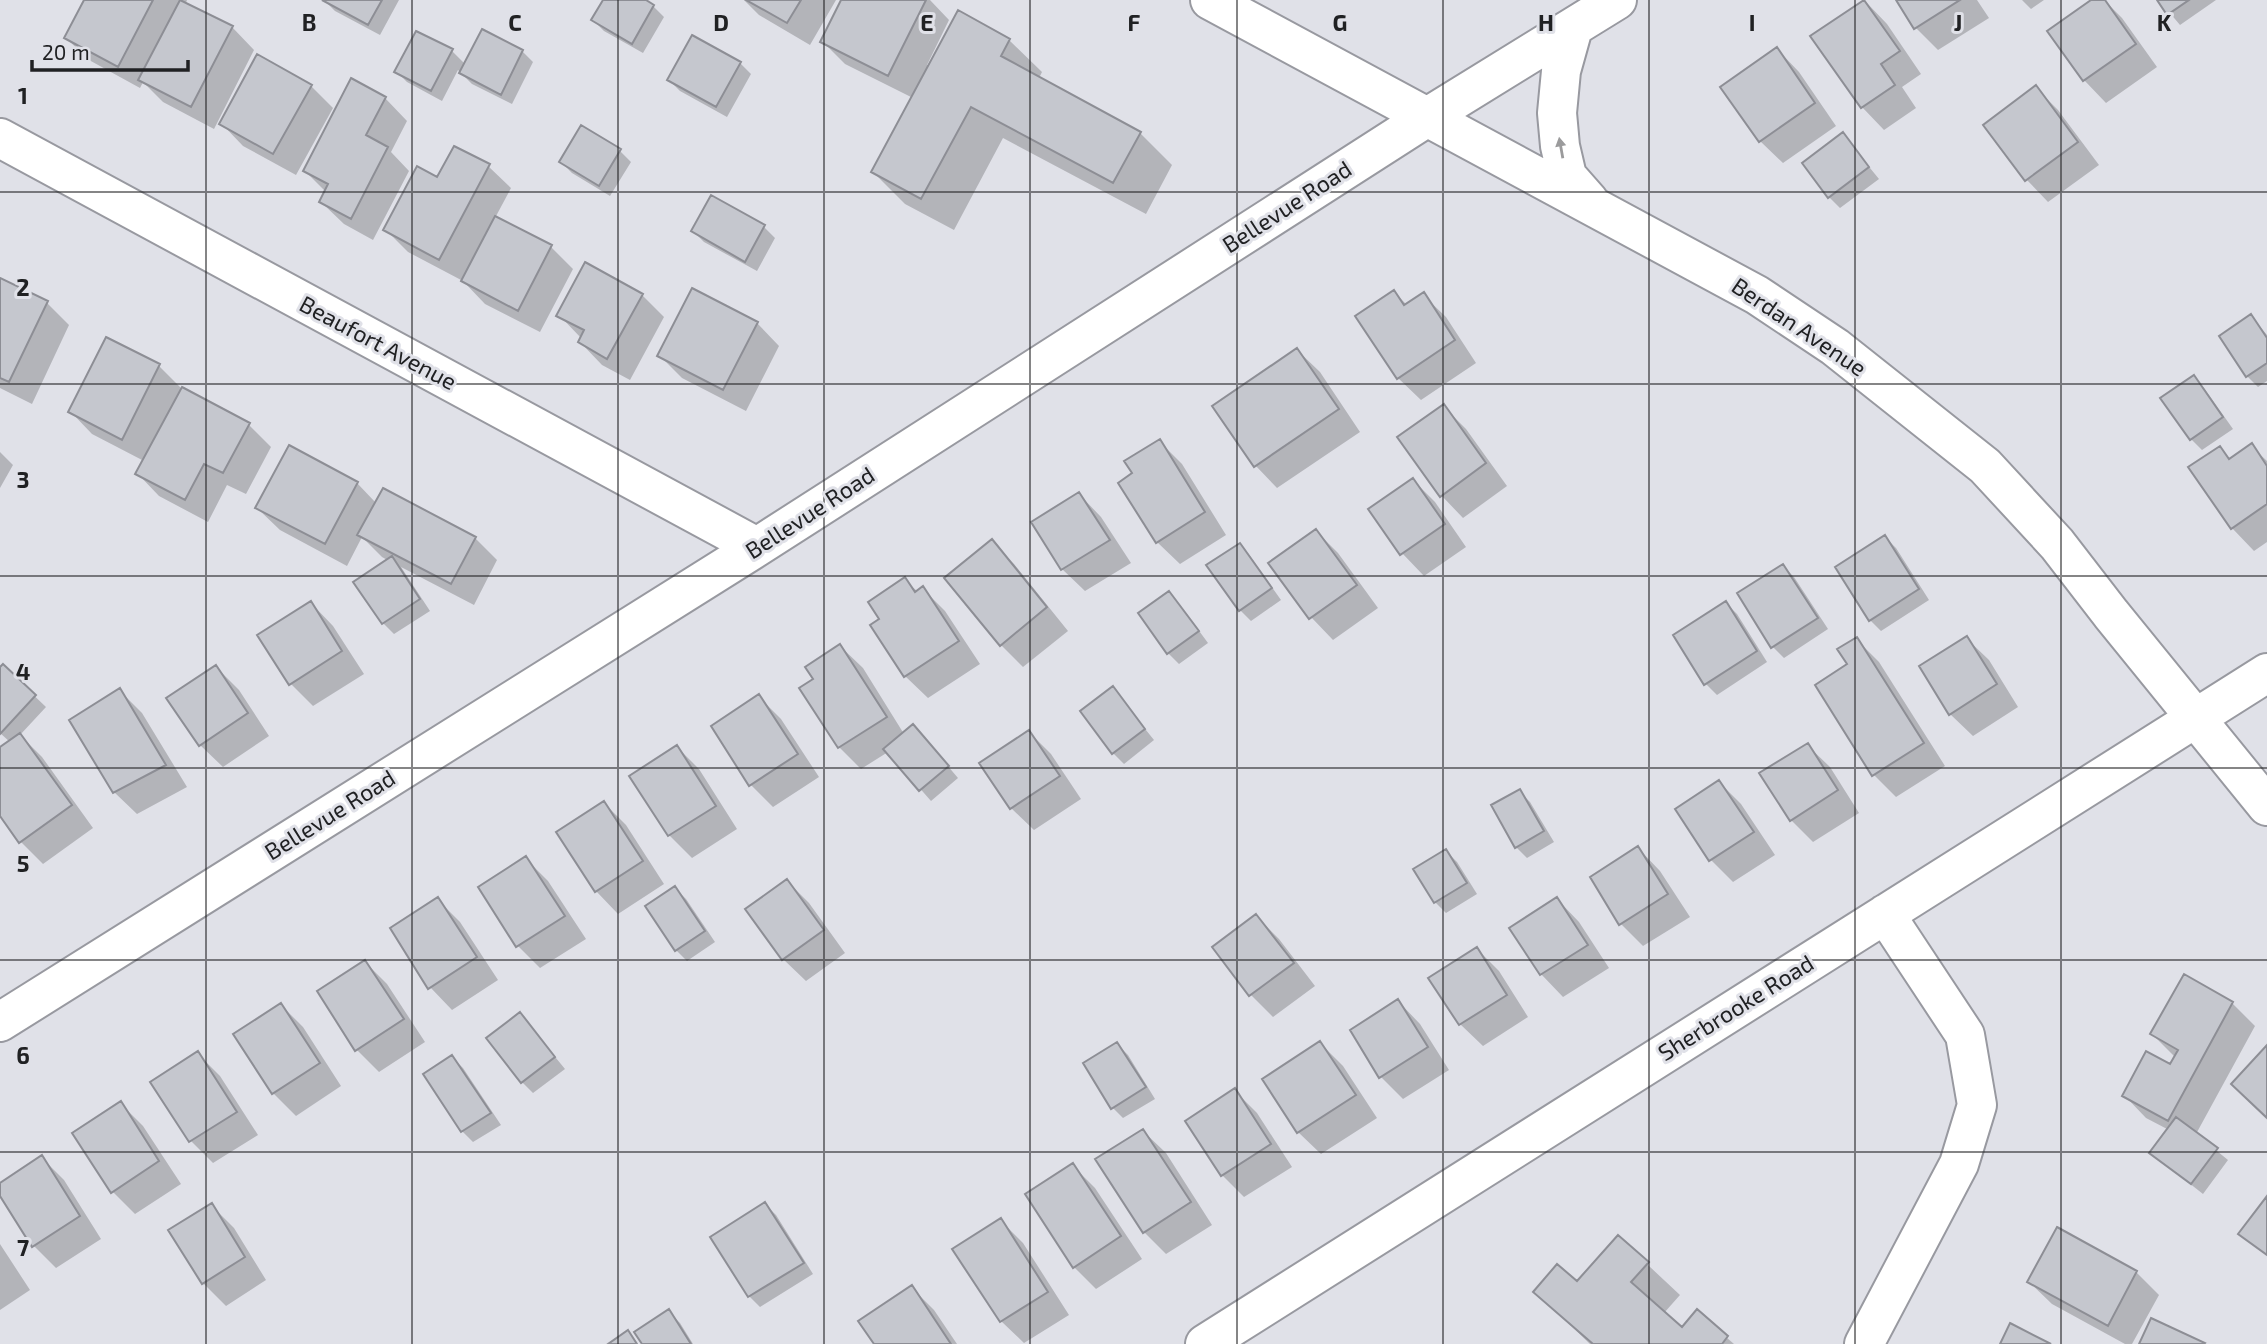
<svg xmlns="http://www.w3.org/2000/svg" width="2267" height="1344" font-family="'Exo 2',sans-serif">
  <rect width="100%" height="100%" fill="#e0e1e8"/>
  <path fill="#0003" d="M86 0H187L186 3 232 27 254 50 214 129 163 102 143 82 140 88 89 60 66 38Z
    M324 0H399L380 35 335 11Z
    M605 0H642L653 6 664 17 643 53 604 31 593 20Z
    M744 0H836L810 45 759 15Z
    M843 0H930L949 20 927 65 930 66 1009 40 1042 72 1039 78 1140 133 1172 165 1146 214 1003 138 954 230 905 204 873 172 913 98 845 64 822 41Z
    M1898 0H1977L1989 18 1938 50 1916 28Z
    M2022 0H2044L2031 9Z
    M2094 0H2104L2122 18 2157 67 2106 103 2084 80Z
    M2159 0H2216L2180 25Z
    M1865 1 1887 24 1921 74 1902 87 1916 108 1884 130 1862 107Z
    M1777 49 1799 72 1836 126 1783 163 1760 141Z
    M452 51 465 64 522 51 533 62 512 104 472 84 458 70 442 101 407 82 396 71Z
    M740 63 751 74 727 117 680 91 669 80Z
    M311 86 333 108 296 175 243 146 221 123Z
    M2036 88 2058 110 2099 165 2048 202 2026 179Z
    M385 98 407 121 391 152 409 171 373 240 344 224 321 202 326 192 305 171Z
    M581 127 620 151 631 162 610 196 572 173 561 162Z
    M1843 135 1879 179 1840 208 1829 197Z
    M488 166 511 188 495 218 551 247 573 269 540 332 485 304 463 281 408 252 385 229 438 179Z
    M711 197 764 227 775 238 757 271 704 242 693 231Z
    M0 280 47 303 69 325 32 404 0 388Z
    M1394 292 1407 305 1423 295 1446 317 1476 363 1421 400 1398 378Z
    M642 295 664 317 630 380 602 365 580 342 582 339 559 315Z
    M2251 316 2267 335V381L2258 387 2247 376Z
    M757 323 779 346 746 411 682 378 659 355Z
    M1297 350 1320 372 1360 432 1277 488 1255 465Z
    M159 366 182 389 249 425 271 447 246 494 227 485 208 522 159 496 137 473 144 461 92 434 70 411Z
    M2193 377 2204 388 2233 429 2202 450 2191 439Z
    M1443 406 1466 429 1507 486 1463 518 1441 495Z
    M1159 441 1182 464 1226 535 1180 564 1157 542 1135 474Z
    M2251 446 2267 461V542L2254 551 2232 528 2220 448 2231 460Z
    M0 452 13 465 0 488Z
    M1413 480 1435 502 1466 547 1424 576 1402 553Z
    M357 483 376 503 475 538 497 560 474 605 401 567 430 611 394 634 383 623 389 561 382 557 362 537 347 566 280 530 257 508Z
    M1079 494 1101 517 1131 563 1085 591 1062 569Z
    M1316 531 1338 553 1378 608 1333 640 1311 617Z
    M1885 537 1896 548 1929 600 1881 631 1870 620Z
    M991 542 1014 564 1068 631 1023 667 1001 645Z
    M1239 545 1250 556 1281 600 1251 621 1240 610Z
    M1783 566 1794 577 1828 629 1784 658 1773 647Z
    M905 580 918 592 923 589 945 611 980 664 928 698 905 676 882 620Z
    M1169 594 1180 605 1208 643 1179 664 1168 653Z
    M311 603 333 626 364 674 313 706 290 683Z
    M1726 603 1737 614 1767 662 1717 695 1706 684Z
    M1966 638 1989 660 2018 707 1973 736 1950 714Z
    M1856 639 1879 662 1945 766 1896 797 1874 775Z
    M840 646 863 668 904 734 924 738 958 778 931 801 888 752 861 769 839 747 815 679Z
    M3 666 46 707 20 735 42 757 93 828 43 864 20 841 0 813V749L10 742 0 733V669Z
    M216 667 239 690 269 736 223 767 200 745Z
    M1113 689 1154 740 1124 764 1113 753Z
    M120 691 142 713 187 787 137 814 114 792Z
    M759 697 781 719 819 777 773 807 751 785Z
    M1029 732 1051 754 1081 799 1034 830 1011 808Z
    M1807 745 1830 767 1859 813 1813 842 1791 820Z
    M677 747 699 769 737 829 692 858 669 835 631 777Z
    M1719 782 1741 804 1775 855 1733 882 1711 860 1677 809Z
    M1519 791 1530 802 1554 842 1527 858 1516 847Z
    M604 803 626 825 664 884 618 914 596 891Z
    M1638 848 1660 871 1690 917 1643 946 1621 924Z
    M1446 851 1457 862 1477 894 1446 913 1435 902Z
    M526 859 548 881 586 939 540 968 518 946Z
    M787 881 809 903 845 953 806 981 783 959Z
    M675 888 686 899 715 942 687 961 676 950Z
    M1557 899 1579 922 1609 968 1563 997 1541 974Z
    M438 900 460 922 498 980 452 1010 430 987Z
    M1256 916 1279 939 1315 986 1273 1017 1251 995 1215 947Z
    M1477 949 1499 971 1528 1017 1483 1046 1460 1024Z
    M365 962 387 984 425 1042 379 1072 357 1050Z
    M2184 976 2232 1003 2255 1026 2196 1134 2228 1160 2203 1194 2151 1153 2169 1130 2146 1118 2124 1095 2171 1067 2176 1058 2152 1034Z
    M1398 1001 1420 1024 1449 1070 1403 1099 1381 1077Z
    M281 1005 303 1027 341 1086 296 1116 273 1093 235 1035Z
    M520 1014 565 1069 533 1093 522 1082Z
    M1320 1043 1343 1066 1377 1118 1321 1154 1298 1132Z
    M1117 1044 1128 1055 1155 1099 1123 1118 1112 1107Z
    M198 1054 220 1076 258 1135 213 1163 191 1141 153 1083Z
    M452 1057 463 1068 501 1125 473 1142 462 1131Z
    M1234 1090 1257 1113 1292 1167 1244 1197 1222 1175Z
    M121 1104 143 1126 181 1184 135 1214 112 1191Z
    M1143 1131 1166 1153 1212 1225 1166 1254 1144 1232Z
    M42 1158 64 1180 101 1239 56 1268 34 1246 0 1193V1185Z
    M1073 1166 1095 1188 1142 1259 1096 1289 1074 1267Z
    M765 1204 776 1215 813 1274 760 1307 749 1296Z
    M211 1205 234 1228 266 1280 226 1306 203 1283 171 1231Z
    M1000 1220 1023 1243 1069 1315 1024 1343 1001 1321Z
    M2057 1230 2136 1272 2159 1295 2132 1344H2125L2052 1304 2029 1282Z
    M1618 1237 1680 1295 1664 1313 1682 1329 1697 1312 1734 1344H1590L1536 1292 1577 1284Z
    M0 1244 30 1290 0 1310Z
    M911 1287 934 1310 957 1344H876Z
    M669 1312 680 1323 693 1344H644Z"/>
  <path fill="#c5c7ce" stroke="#8d8e95" stroke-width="2" d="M84 0H153L118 67 64 38Z
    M180 0 233 26 191 107 138 80Z
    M322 0H382L368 25Z
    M603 0H646L654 5 632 44 591 20Z
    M746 0H801L787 23Z
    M841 0H926L888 76 820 42Z
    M1864 0 1900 51 1881 64 1895 85 1861 108 1810 36Z
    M1896 0H1960L1914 29Z
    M2091 0H2105L2136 44 2083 81 2047 31Z
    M2157 0H2189L2167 15Z
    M958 10 1010 39 1001 56 1141 132 1113 183 971 107 921 199 871 172Z
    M482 29 523 50 501 95 459 73Z
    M416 31 453 49 431 91 394 72Z
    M692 35 741 62 716 107 667 80Z
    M1777 47 1815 103 1759 142 1720 87Z
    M257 54 312 85 273 154 219 124Z
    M351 78 386 97 366 135 388 147 351 219 319 202 328 184 303 171Z
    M2036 85 2078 142 2025 181 1983 125Z
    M581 125 621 149 599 186 559 162Z
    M1843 132 1869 167 1828 198 1802 163Z
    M454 146 490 164 439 260 383 230 417 166 437 177Z
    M711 195 765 225 745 262 691 231Z
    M495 216 552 245 518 311 461 281Z
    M585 262 643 294 607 359 578 342 584 330 556 316Z
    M0 278 48 301 9 382 0 378Z
    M692 288 758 322 723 390 657 356Z
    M1394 290 1404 305 1424 292 1455 340 1397 379 1355 316Z
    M2251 314 2267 338V363L2246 377 2219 336Z
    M106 337 160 364 122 440 68 412Z
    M1297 348 1339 409 1254 467 1212 406Z
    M2194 375 2223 417 2190 440 2160 398Z
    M182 387 250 423 223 473 204 464 185 500 135 474Z
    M1444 404 1486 463 1440 497 1397 437Z
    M1160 439 1205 512 1156 543 1118 483 1132 473 1124 461Z
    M2252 443 2267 466V504L2231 529 2188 467 2220 446 2229 459Z
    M289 445 358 482 325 544 255 508Z
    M1413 478 1445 524 1400 555 1368 509Z
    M383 488 476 537 451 584 357 535Z
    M1079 492 1110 540 1061 570 1031 522Z
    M1316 529 1357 585 1309 619 1268 563Z
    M1885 535 1919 589 1869 621 1835 567Z
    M992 539 1047 607 1000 646 944 578Z
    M1240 543 1272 588 1239 611 1206 565Z
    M392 556 420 599 382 624 353 582Z
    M1783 564 1818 618 1771 648 1737 593Z
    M905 577 915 592 923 586 959 641 904 677 870 625 879 619 868 602Z
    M1169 591 1199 631 1167 654 1138 613Z
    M311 601 342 651 289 685 257 635Z
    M1726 601 1757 651 1704 685 1673 635Z
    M1967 636 1997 684 1949 715 1919 666Z
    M1857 637 1924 743 1872 776 1815 685 1847 664 1837 649Z
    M840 644 887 717 838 748 799 688 813 679 805 667Z
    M3 664 36 695 0 734V667Z
    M216 665 248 713 199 746 166 698Z
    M1113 686 1145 729 1112 754 1080 711Z
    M120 688 166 765 113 793 69 720Z
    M759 694 798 754 749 786 711 726Z
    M913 724 949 766 919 791 883 749Z
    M1029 730 1060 776 1010 809 979 763Z
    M20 733 72 805 19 843 0 816V747Z
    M1808 743 1838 790 1790 821 1759 773Z
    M677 745 716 806 668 836 629 776Z
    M1719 780 1754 832 1709 861 1675 809Z
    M1520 789 1544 831 1515 848 1491 805Z
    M604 801 643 861 595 892 556 832Z
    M1638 846 1668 894 1619 925 1590 877Z
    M1446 849 1467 883 1434 903 1413 869Z
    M526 856 565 916 516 947 478 887Z
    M787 879 824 930 782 960 745 909Z
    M675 886 705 931 675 951 645 906Z
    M438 897 477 957 428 989 390 928Z
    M1557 897 1588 945 1540 975 1509 928Z
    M1256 914 1294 963 1249 996 1212 947Z
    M1477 947 1507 995 1459 1025 1428 978Z
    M365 960 404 1019 355 1051 317 991Z
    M2184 974 2233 1002 2168 1121 2122 1096 2146 1051 2170 1064 2178 1050 2150 1034Z
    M1398 999 1428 1047 1379 1078 1350 1030Z
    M281 1003 320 1063 272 1094 233 1034Z
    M520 1012 555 1057 521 1083 486 1038Z
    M1320 1041 1356 1095 1297 1133 1262 1079Z
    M1117 1042 1146 1087 1111 1109 1083 1063Z
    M2267 1045V1118L2231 1084Z
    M198 1051 237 1112 189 1142 150 1082Z
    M452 1055 491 1113 461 1132 423 1074Z
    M1235 1088 1271 1144 1221 1176 1185 1121Z
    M121 1101 159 1161 111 1193 72 1133Z
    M2176 1117 2218 1148 2191 1184 2149 1153Z
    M1143 1129 1191 1202 1143 1233 1095 1159Z
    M42 1155 80 1216 32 1247 0 1196V1183Z
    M1073 1163 1121 1236 1073 1268 1025 1194Z
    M2267 1196V1255L2238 1234Z
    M765 1202 804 1263 748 1297 710 1237Z
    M212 1203 245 1257 202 1284 168 1230Z
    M1001 1218 1048 1292 1000 1322 952 1249Z
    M2057 1227 2137 1271 2108 1326 2027 1282Z
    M1618 1235 1649 1262 1631 1282 1682 1327 1697 1309 1728 1336 1722 1344H1593L1533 1292 1557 1264 1577 1281Z
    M912 1285 951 1344H874L858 1321Z
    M669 1309 691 1344H642L634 1332Z
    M2151 1318 2205 1343 2204 1344H2139Z
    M2010 1323 2051 1344H2000Z
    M628 1330 637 1344H608Z"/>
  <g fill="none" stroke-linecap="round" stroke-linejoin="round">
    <g stroke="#9899a0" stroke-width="42">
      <path id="minor" d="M1210 0 1757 295 1835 347 1985 466 2057 544 2111 614 2267 806
        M1573 28 1561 71 1557 113 1560 146 1567 176 1589 201
        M0 138 757 547
        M0 1022 757 547 1429 116 1617 0
        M1205 1344 2267 673
        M1864 1344 1959 1164 1977 1105 1965 1035 1885 914"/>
    </g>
    <use href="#minor" stroke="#fff" stroke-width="38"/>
  </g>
  <defs><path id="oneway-solid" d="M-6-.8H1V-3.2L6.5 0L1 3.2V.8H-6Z" transform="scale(1.75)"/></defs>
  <use fill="#9b9b9c" href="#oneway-solid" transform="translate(1561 148) rotate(-100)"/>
  <path fill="none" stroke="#202123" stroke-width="2" stroke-opacity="0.55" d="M206 0V1344M412 0V1344M618 0V1344M824 0V1344M1030 0V1344M1237 0V1344M1443 0V1344M1649 0V1344M1855 0V1344M2061 0V1344M0 192H2267M0 384H2267M0 576H2267M0 768H2267M0 960H2267M0 1152H2267"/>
  <g text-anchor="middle" stroke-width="6" stroke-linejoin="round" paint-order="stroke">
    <g font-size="23" fill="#202123" stroke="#e0e1e8">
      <text transform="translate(1287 207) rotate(-33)" y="8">Bellevue Road</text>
      <text transform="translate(1799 327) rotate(34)" y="8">Berdan Avenue</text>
      <text transform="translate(378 343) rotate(28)" y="8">Beaufort Avenue</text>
      <text transform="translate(810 513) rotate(-33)" y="8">Bellevue Road</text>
      <text transform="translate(330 815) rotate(-32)" y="8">Bellevue Road</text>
      <text transform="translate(1736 1008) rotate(-32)" y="8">Sherbrooke Road</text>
    </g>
  </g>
  <g font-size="23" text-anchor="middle" font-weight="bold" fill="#202123" stroke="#e0e1e8" stroke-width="6" stroke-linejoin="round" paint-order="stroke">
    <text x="309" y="31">B</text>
    <text x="515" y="31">C</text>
    <text x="721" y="31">D</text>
    <text x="927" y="31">E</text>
    <text x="1134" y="31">F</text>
    <text x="1340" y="31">G</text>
    <text x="1546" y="31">H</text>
    <text x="1752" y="31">I</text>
    <text x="1958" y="31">J</text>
    <text x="2164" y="31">K</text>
    <text x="23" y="104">1</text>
    <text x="23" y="296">2</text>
    <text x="23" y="488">3</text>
    <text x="23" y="680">4</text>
    <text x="23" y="872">5</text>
    <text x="23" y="1064">6</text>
    <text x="23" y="1256">7</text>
  </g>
  <path d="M32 60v10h156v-10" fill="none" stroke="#202123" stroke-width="3.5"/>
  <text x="42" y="60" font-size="21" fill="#202123" stroke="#e0e1e8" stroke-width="5" paint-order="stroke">20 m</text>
</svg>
